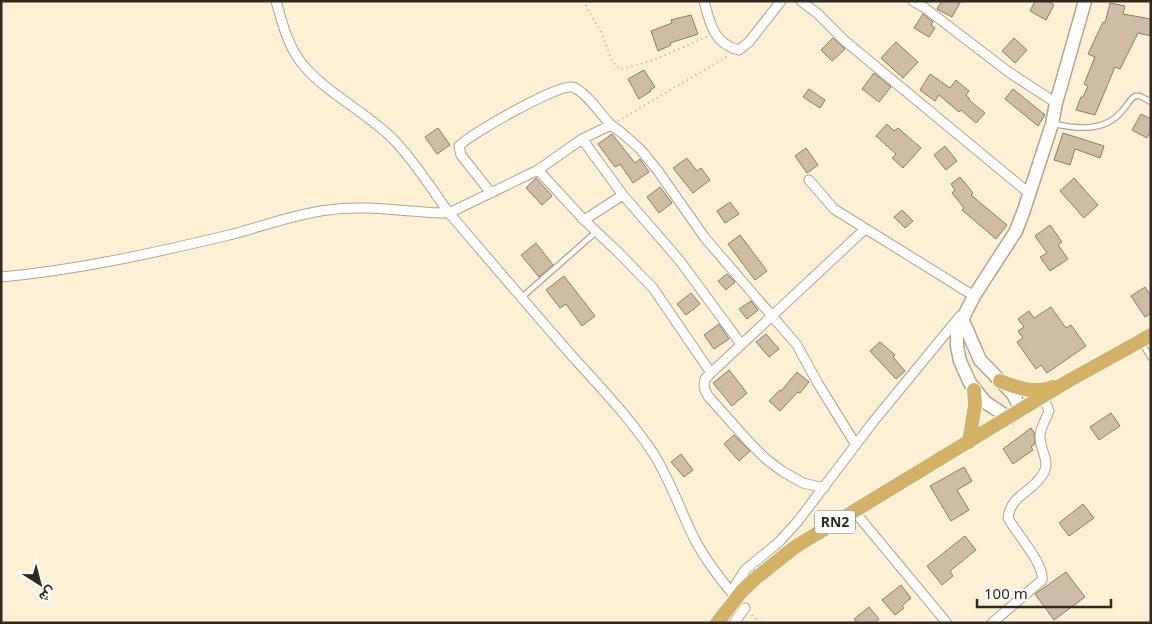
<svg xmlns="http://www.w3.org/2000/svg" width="1152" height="624" font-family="'Noto Sans',Vazirmatn,sans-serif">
  <rect width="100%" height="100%" fill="#fef0d5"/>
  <path fill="#cfbca4" stroke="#8d7c65" d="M942 1H961L952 17 937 9Z
    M1035 1H1047L1054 5 1046 20 1030 11Z
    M1110 3 1125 6 1123 14 1151 19V36L1138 33 1120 69 1115 67 1095 115 1076 110 1081 97H1083L1088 86 1084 84 1095 57 1088 54 1103 22 1105 23Z
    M923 14 933 22 931 25 935 28 929 37 914 28Z
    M691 15 698 34 670 43 671 45 658 51 651 31 672 23 671 20Z
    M833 38 845 49 832 61 821 50Z
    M1014 38 1027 50 1015 63 1002 51Z
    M896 42 918 62 903 78 881 58Z
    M644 70 655 87 650 90 651 91 639 99 628 79Z
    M874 73 891 87 879 102 862 89Z
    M930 74 950 88 956 80 969 91 966 95 970 99 969 100 985 113 976 123 961 110 959 112 939 95 935 101 920 90Z
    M809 89 825 100 820 108 803 97Z
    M1013 89 1045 115 1038 126 1005 99Z
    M1141 114 1151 119V131L1147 138 1132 130Z
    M887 124 894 131 898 128 921 148 903 168 892 158 896 154 876 136Z
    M438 128 450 145 437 154 425 137Z
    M1063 133 1104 146 1100 158 1075 149 1070 165 1054 160Z
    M612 134 635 163 640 159 649 172 633 183 620 164 615 167 598 144Z
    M945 146 957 161 946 170 934 155Z
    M806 148 818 165 807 173 795 156Z
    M687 158 697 171 701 168 710 180 693 193 673 168Z
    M960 177 973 193 971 195 1007 225 996 239 962 210 964 208 952 193 955 190 951 184Z
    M536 178 552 196 542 205 526 188Z
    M1074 178 1098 205 1084 218 1060 191Z
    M660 187 672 203 659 213 647 197Z
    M730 202 739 214 725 223 717 211Z
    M902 210 913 221 905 228 894 217Z
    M1050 225 1062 242 1058 245 1068 259 1050 271 1040 257 1047 253 1035 236Z
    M740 235 767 271 755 280 728 244Z
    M536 243 553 265 539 277 521 255Z
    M727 274 735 282 726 290 718 281Z
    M564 276 595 316 582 326 566 304 560 308 546 290Z
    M1145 287 1151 296V313L1145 317 1131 296Z
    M691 293 700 304 686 315 677 304Z
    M751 301 758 310 747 319 739 309Z
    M1051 307 1066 328 1071 325 1086 346 1047 373 1041 365 1036 369 1017 342 1023 338 1018 331 1024 327 1018 319 1029 311 1034 318Z
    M719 324 729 339 714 349 704 335Z
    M766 334 779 349 769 357 756 342Z
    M880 342 895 355 893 357 905 371 896 379 870 351Z
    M729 370 747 393 732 406 713 383Z
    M797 372 809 382 800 393 798 392 780 411 769 401 780 390 781 391Z
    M1111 413 1120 426 1099 440 1090 427Z
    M1031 428 1034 432 1035 444 1031 447 1033 450 1013 464 1003 449Z
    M734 435 750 451 739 461 724 444Z
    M681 454 693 470 684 477 671 462Z
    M964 467 972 481 957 490 969 510 951 521 930 486Z
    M1083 504 1094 518 1069 536 1059 523Z
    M965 536 976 550 950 571 953 576 942 585 927 566Z
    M1066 572 1085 597 1054 620 1035 594Z
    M901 585 911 598 902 606 904 608 895 615 882 600Z
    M869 607 879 619 874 623H857L854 619Z"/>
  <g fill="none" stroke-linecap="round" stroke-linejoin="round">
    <g stroke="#b1a48a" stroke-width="7">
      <path id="service" d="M1054 124C1078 129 1105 132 1122 111 1127 106 1129 100 1135 96H1140L1151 102
        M521 298 596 232
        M1141 342 1151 358"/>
    </g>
    <g stroke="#b1a48a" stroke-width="11">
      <path id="minor" d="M276 1C282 22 287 43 300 61 322 91 367 112 394 140 415 162 431 188 449 213
        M704 1C710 24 714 44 739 50L749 42 781 1
        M801 1 818 14 845 41 1030 194
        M913 1 925 8 1010 73 1056 103
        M582 139 623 195 680 261 741 344
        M538 170 584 220 617 251 653 288 711 373
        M809 180 834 209 974 296
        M491 193 461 155 459 146C470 134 558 84 572 87 585 90 601 115 611 125
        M584 220 623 195
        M1 277C78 270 154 253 229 235 261 227 294 214 328 210 368 204 409 213 449 213
        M824 488 803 483 782 471 766 459 749 442 708 396 705 390 704 385 705 379 713 371 865 229
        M854 511 947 623
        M731 592C718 576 706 560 696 542 681 513 671 481 653 453 630 418 601 388 573 357 531 309 490 261 449 213L538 170 582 139 611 125 622 133 640 149 658 171 705 238 797 345 817 382 856 445
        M733 596 731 592 745 570 779 542 798 521 873 422 960 316
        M734 623 745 608
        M992 623 1042 580C1045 565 1016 533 1008 518 1011 494 1031 494 1043 474 1051 462 1040 450 1040 437 1040 427 1046 420 1049 411L1043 396"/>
    </g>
    <g stroke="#b1a48a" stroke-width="15">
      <path id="secondary" d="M963 321 980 360 1013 394 1021 410
        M1009 418 985 402 970 383 960 361 957 346V330L974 296 1016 231 1024 210 1052 124 1056 103 1085 1"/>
    </g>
    <g stroke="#fff" stroke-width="16">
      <path id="primary" d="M1000 381C1018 388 1034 394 1053 387
        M969 442 975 405 974 390
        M717 623 742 591 756 578 795 547 1063 384 1151 335"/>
    </g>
    <path stroke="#b5aa95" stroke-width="2" stroke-dasharray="1 4" stroke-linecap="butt" d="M583 1 601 32 612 61 616 66 621 69 654 60 708 36
      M618 121 728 56
      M752 615 761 623"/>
    <use href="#service" stroke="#fff" stroke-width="4.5"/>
    <use href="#minor" stroke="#fff" stroke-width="9"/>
    <use href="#secondary" stroke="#fff" stroke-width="12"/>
    <use href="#primary" stroke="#d3b266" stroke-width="14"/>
  </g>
  <g text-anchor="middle" stroke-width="4.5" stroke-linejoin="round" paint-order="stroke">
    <rect fill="#fff" stroke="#6d6a63" stroke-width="1" x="815" y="510.5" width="40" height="23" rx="4"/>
    <g font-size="14" font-weight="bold" fill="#2f2a20">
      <text x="835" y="527">RN2</text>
    </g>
  </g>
  <rect width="1152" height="624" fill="none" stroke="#2f2a20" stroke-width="5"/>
  <g transform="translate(40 584) rotate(144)" stroke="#ffffff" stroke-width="4" paint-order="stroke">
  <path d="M0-4L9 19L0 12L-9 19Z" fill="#2f2a20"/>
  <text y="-8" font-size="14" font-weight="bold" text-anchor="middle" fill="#2f2a20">ش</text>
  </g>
  <path d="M977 599v8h134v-8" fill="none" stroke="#2f2a20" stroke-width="2.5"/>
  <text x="984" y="599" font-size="15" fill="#2f2a20" stroke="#ffffff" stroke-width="4" paint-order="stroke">100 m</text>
</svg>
